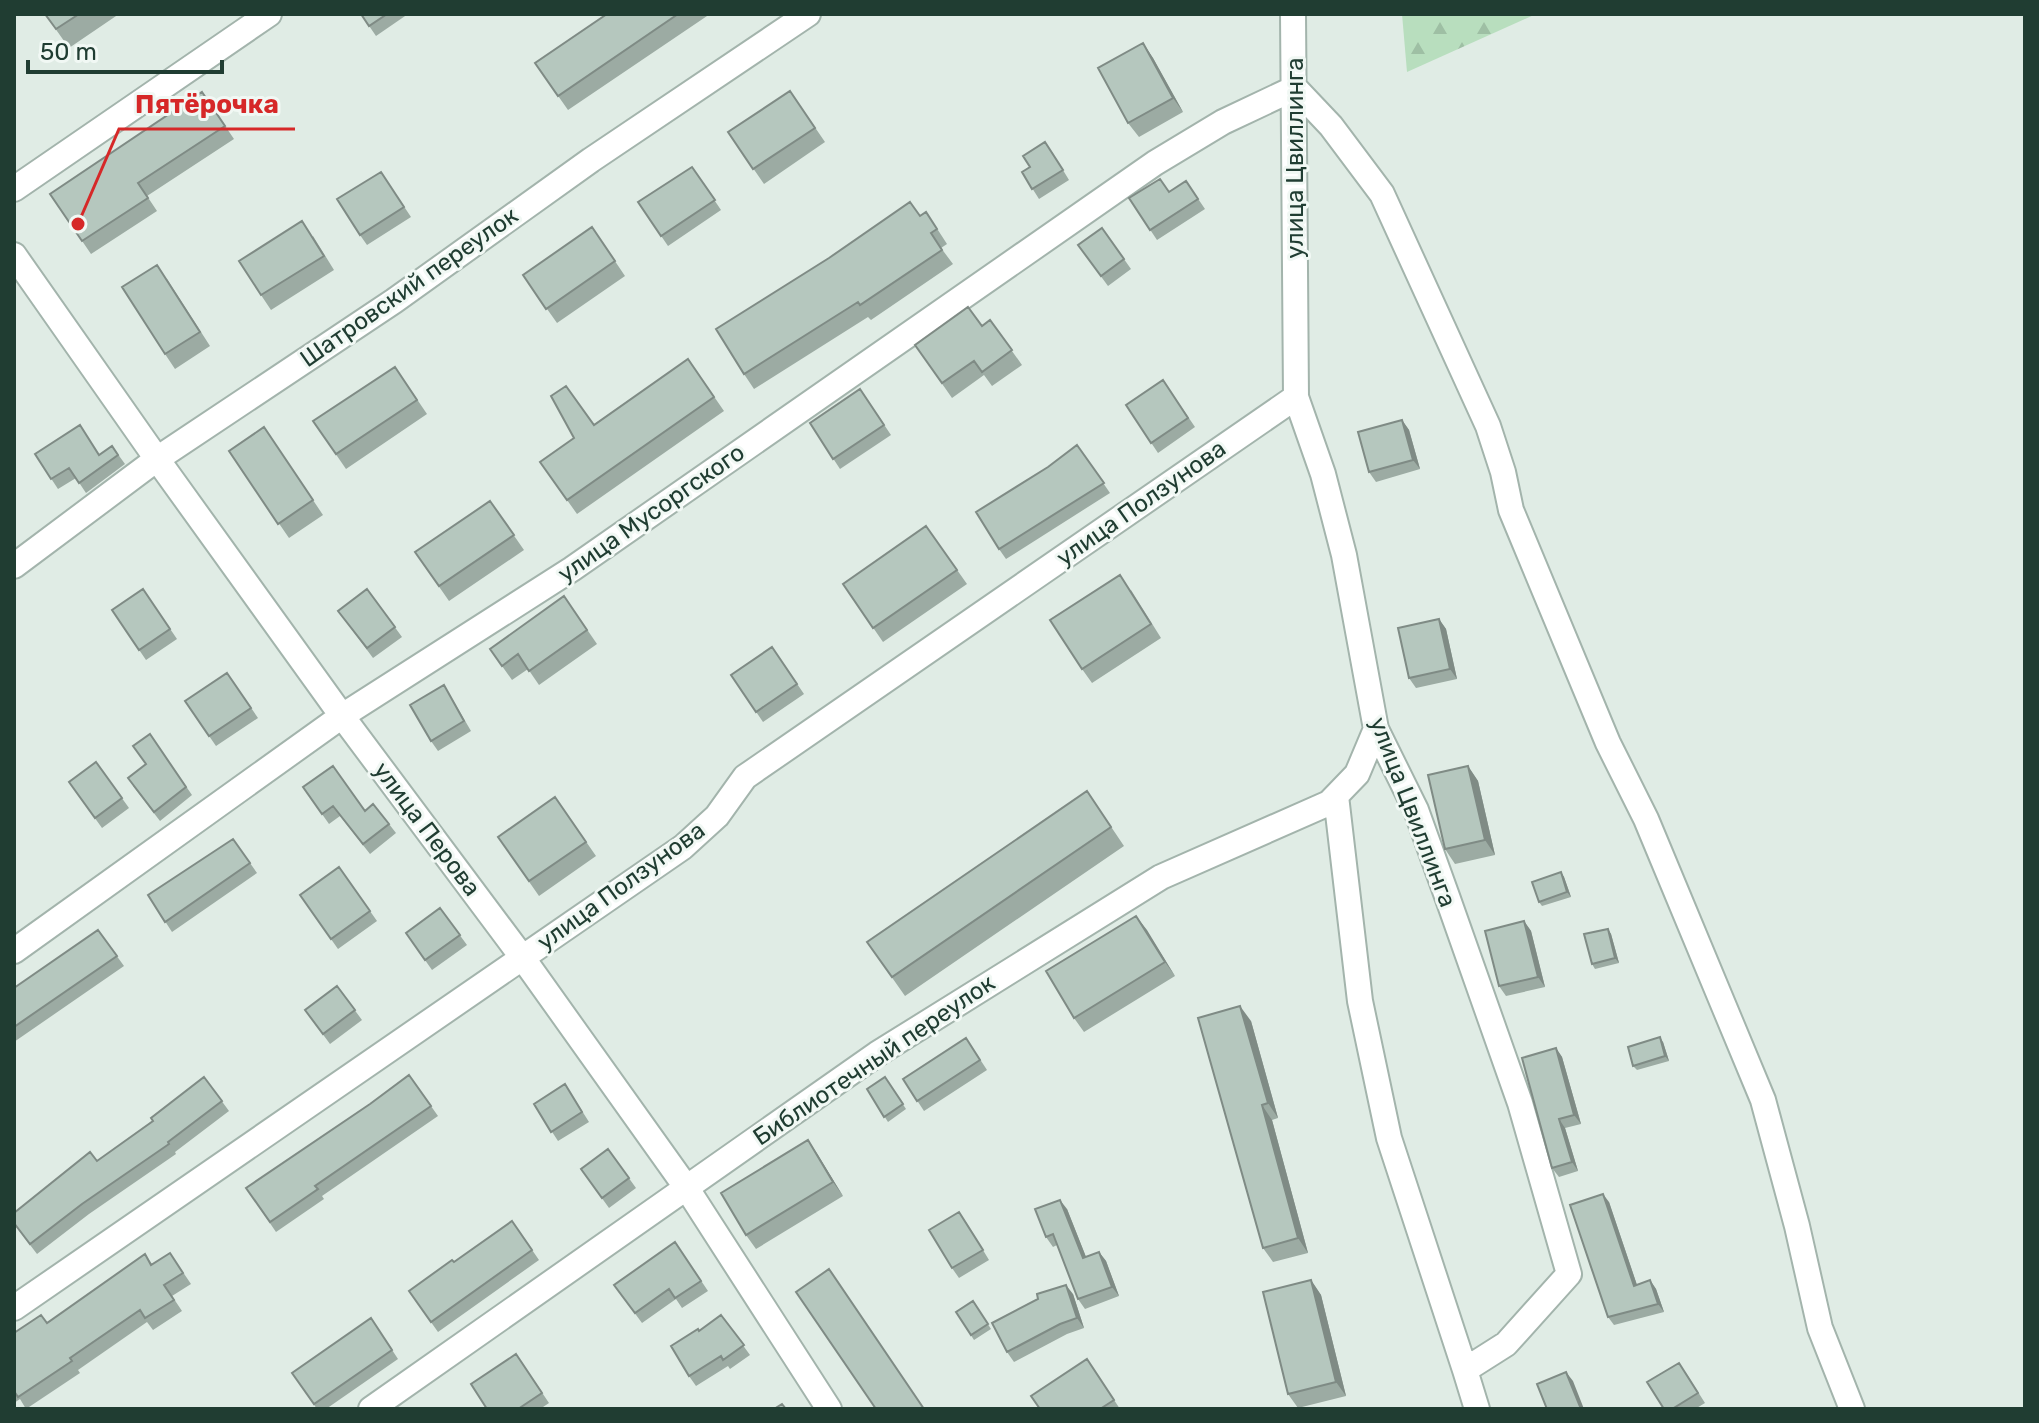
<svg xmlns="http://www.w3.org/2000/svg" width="2039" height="1423" font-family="Rubik,sans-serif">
  <defs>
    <pattern id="forest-firs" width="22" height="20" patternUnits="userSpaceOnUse" patternTransform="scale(2)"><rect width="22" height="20" fill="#b8debe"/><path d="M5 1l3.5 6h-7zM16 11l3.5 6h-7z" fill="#9ebfa4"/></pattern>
  </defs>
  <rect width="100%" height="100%" fill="#e0ece5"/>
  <path fill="url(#forest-firs)" d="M1402 14H1536L1407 72Z"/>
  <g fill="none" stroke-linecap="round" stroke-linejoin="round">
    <g stroke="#a3b4ac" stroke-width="28">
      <path id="minor" d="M1293 14 1296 397 1323 474 1344 555 1376 729 1416 810 1448 899 1520 1103 1569 1274 1506 1344 1465 1370 1477 1409
        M14 189 269 14
        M14 255 157 459 342 716 522 957 686 1187 829 1409
        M14 566 157 459 394 301 591 160 808 14
        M1336 796 1360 1001 1389 1138 1465 1370
        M14 951 342 716 572 569 1155 163 1223 122 1295 88 1331 126 1382 194 1488 426 1503 472 1511 510 1608 743 1646 819 1763 1100 1797 1226 1820 1328 1852 1409
        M14 1308 683 847 717 816 745 777 1296 397
        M371 1409 877 1054 1161 877 1329 803 1357 774 1376 729"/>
    </g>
    <use href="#minor" stroke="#fff" stroke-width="24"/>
  </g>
  <path fill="#9caba3" d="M45 14H119L69 48Z
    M361 14H408L376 36Z
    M607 14H710L568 110 535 63Z
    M1143 43 1153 58 1183 112 1139 137 1128 123Z
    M790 91 825 142 764 184 728 132Z
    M202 92 234 139 147 196 157 211 91 254 50 194Z
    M1052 152 1069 180 1039 199 1022 172Z
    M692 167 721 210 668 246 638 202Z
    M381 172 411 217 367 245 360 235Z
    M1186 181 1205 209 1157 240 1129 198 1169 192Z
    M920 216 936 227 947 244 941 248 953 264 871 320 868 317 754 389 744 374Z
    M592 227 625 276 557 323 523 275Z
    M1102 228 1131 269 1108 286 1078 245Z
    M313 236 334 270 271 310 261 295Z
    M167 279 210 346 175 369 165 354Z
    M990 320 1022 365 992 386 984 375 952 398 915 345 982 326Z
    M688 359 724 411 577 514 540 462Z
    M395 367 427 414 346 469 313 421Z
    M1163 380 1195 427 1158 453 1126 405Z
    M860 389 891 435 840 469 810 423Z
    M1402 420 1409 430 1420 469 1376 482 1369 472Z
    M264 427 323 515 289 538 229 451Z
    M1077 445 1110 493 1006 559 999 549 1048 467Z
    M112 446 125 464 86 493 76 478 58 489 35 454H100Z
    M490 501 524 550 449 601 415 552Z
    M926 526 967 584 883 642 843 584Z
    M143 589 177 639 146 660 112 610Z
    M367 589 402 637 373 658 338 611Z
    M1131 590 1161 638 1092 683 1082 669Z
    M564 596 597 644 539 685 528 669 512 680 490 649Z
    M1439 619 1446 629 1457 679 1416 688 1409 678Z
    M772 647 804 694 763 722 731 675Z
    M227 673 258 718 216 746 185 701Z
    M450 695 471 731 438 751 431 741Z
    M150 734 192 795 160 821 133 786 146 764Z
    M96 762 129 808 102 828 69 782Z
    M1468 766 1478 781 1495 855 1455 864 1445 849Z
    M303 787 365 811 389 824 396 833 370 854 340 816 329 824Z
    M1087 791 1124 846 905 996 867 942Z
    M555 797 596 856 539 896 498 837Z
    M233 839 257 873 172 932 148 895Z
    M339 867 377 921 338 949 300 895Z
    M1561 872 1564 877 1571 897 1542 906 1539 902Z
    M440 908 467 945 432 970 406 933Z
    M1136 916 1175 976 1084 1032 1074 1018Z
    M1524 921 1531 931 1545 987 1506 996 1499 986Z
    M1608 929 1611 934 1619 963 1595 969 1592 964Z
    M98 930 124 966 14 1042V988Z
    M337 986 362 1020 330 1044 305 1010Z
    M1251 1021 1278 1118 1272 1120 1308 1253 1273 1262 1263 1248Z
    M966 1038 987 1070 924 1111 903 1079Z
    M1663 1042 1669 1061 1637 1070 1633 1066Z
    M1556 1048 1562 1057 1581 1124 1565 1128 1578 1171 1559 1177 1552 1168Z
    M409 1075 438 1116 322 1196 324 1199 276 1232 246 1188 370 1104Z
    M204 1077 229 1111 175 1152 176 1154 89 1214 37 1254 14 1224 153 1121Z
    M885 1077 906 1109 888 1122 867 1089Z
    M565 1084 589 1122 558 1141 534 1104Z
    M808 1140 843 1196 756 1249 746 1235Z
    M608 1149 636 1188 609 1208 581 1169Z
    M1609 1202 1637 1285 1650 1280 1656 1289 1664 1312 1614 1325 1608 1317Z
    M1067 1209 1086 1257 1099 1252 1106 1261 1119 1296 1085 1309 1078 1299 1057 1245 1053 1247 1046 1237Z
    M512 1221 539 1260 438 1332 409 1291 454 1262Z
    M966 1222 989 1260 959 1278 952 1268Z
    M675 1242 708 1291 682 1308 676 1299 642 1323 614 1285Z
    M170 1253 191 1284 172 1296 182 1311 153 1330 147 1322 78 1370 80 1373 26 1409 20 1399 14 1403V1333L47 1323 145 1254 152 1264Z
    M1311 1280 1321 1295 1346 1396 1298 1408 1288 1394Z
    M1073 1294 1084 1328 1067 1334 1014 1362 1007 1352Z
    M973 1301 991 1329 974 1340 956 1312Z
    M721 1315 750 1355 730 1369 728 1366 696 1386 689 1376 699 1331Z
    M371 1318 398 1359 326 1409H317L292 1373Z
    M516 1354 549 1403 540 1409H487Z
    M1087 1359 1120 1409H1040Z
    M1686 1373 1705 1403 1695 1409H1664Z"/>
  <path fill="#7f8b85" d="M1143 43 1153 58 1183 112 1173 98Z
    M1402 420 1409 430 1420 469 1413 460Z
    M1439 619 1446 629 1457 679 1450 669Z
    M1468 766 1478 781 1495 855 1485 840Z
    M1561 872 1564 877 1571 897 1567 892Z
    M1136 916 1147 930 1175 976 1165 962Z
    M1524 921 1531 931 1545 987 1538 977Z
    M1608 929 1611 934 1619 963 1615 958Z
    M1240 1006 1251 1021 1278 1118 1268 1103Z
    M1660 1037 1663 1042 1669 1061 1665 1056Z
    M1556 1048 1562 1057 1581 1124 1574 1115Z
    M1262 1105 1272 1120 1308 1253 1298 1238Z
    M1559 1119 1565 1128 1578 1171 1572 1162Z
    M808 1140 818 1155 843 1196 833 1182Z
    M1603 1194 1609 1202 1640 1294 1634 1286Z
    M1060 1200 1067 1209 1090 1267 1083 1258Z
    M1099 1252 1106 1261 1119 1296 1112 1287Z
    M1311 1280 1321 1295 1346 1396 1336 1382Z
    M1650 1280 1656 1289 1664 1312 1658 1304Z
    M1066 1285 1073 1294 1084 1328 1077 1318Z
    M1566 1372 1573 1381 1584 1409H1581Z"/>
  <path fill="#b5c7be" stroke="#7f8b85" stroke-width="2" d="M45 14H79L56 29Z
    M361 14H387L369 26Z
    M607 14H678L558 96 535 63Z
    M1143 43 1173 98 1128 123 1098 68Z
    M790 91 815 128 753 169 728 132Z
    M202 92 225 126 138 183 148 198 82 241 50 194Z
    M1045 142 1063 170 1032 189 1022 172 1030 167 1023 156Z
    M692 167 715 200 661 236 638 202Z
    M381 172 404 207 360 235 337 199Z
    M1160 179 1169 192 1186 181 1198 199 1150 230 1129 198Z
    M910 202 920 216 926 212 937 229 931 233 942 250 860 305 858 302 744 374 716 329 829 258Z
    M302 221 324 256 261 295 239 261Z
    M592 227 615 261 546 309 523 275Z
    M1102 228 1124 259 1101 276 1078 245Z
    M157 265 200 332 165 354 122 287Z
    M968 307 982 326 990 320 1012 350 982 372 974 361 942 383 915 345Z
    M688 359 714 397 567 500 540 462 574 438 551 396 566 386 594 425Z
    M395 367 417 400 336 454 313 421Z
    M1163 380 1188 418 1151 443 1126 405Z
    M860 389 884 425 833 459 810 423Z
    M1402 420 1413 460 1369 472 1358 432Z
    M80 425 99 455 112 446 118 455 79 483 69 468 51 479 35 454Z
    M264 427 313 500 278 524 229 451Z
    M1077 445 1104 483 999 549 976 512 1048 467Z
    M490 501 514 535 439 586 415 552Z
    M926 526 957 570 873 628 843 584Z
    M1120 575 1151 624 1082 669 1050 620Z
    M143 589 170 629 139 650 112 610Z
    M367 589 395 627 367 648 338 611Z
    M564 596 587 630 529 671 518 654 502 666 490 649Z
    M1439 619 1450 669 1409 678 1398 628Z
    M772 647 797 684 756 712 731 675Z
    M227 673 251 708 209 736 185 701Z
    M444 685 464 721 431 741 410 705Z
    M150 734 186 787 154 812 128 778 146 764 133 746Z
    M96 762 122 798 95 818 69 782Z
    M333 766 365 811 373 804 389 824 363 844 333 806 322 814 303 787Z
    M1468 766 1485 840 1445 849 1428 775Z
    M1087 791 1111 827 892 977 867 942Z
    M555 797 586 842 529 881 498 837Z
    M233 839 250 863 165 922 148 895Z
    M339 867 370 911 331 939 300 895Z
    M1561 872 1567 892 1539 902 1532 882Z
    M440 908 460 935 425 960 406 933Z
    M1136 916 1165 962 1074 1018 1046 971Z
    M1524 921 1538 977 1499 986 1485 931Z
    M1608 929 1615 958 1592 964 1584 934Z
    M98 930 117 956 14 1027V988Z
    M337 986 355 1010 323 1034 305 1010Z
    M1240 1006 1268 1103 1262 1105 1298 1238 1263 1248 1198 1018Z
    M1660 1037 1665 1056 1633 1066 1628 1047Z
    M966 1038 980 1060 917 1101 903 1079Z
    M1556 1048 1574 1115 1559 1119 1572 1162 1552 1168 1522 1058Z
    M409 1075 431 1106 315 1186 318 1189 270 1222 246 1188 370 1104Z
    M204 1077 222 1101 168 1142 169 1144 82 1204 30 1244 14 1223V1213L90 1152 97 1161 153 1121 151 1118Z
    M885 1077 903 1104 884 1117 867 1089Z
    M565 1084 582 1112 551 1132 534 1104Z
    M808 1140 833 1182 746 1235 721 1193Z
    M608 1149 629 1178 602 1198 581 1169Z
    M1603 1194 1634 1286 1650 1280 1658 1304 1608 1317 1570 1205Z
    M1060 1200 1083 1258 1099 1252 1112 1287 1078 1299 1053 1234 1046 1237 1035 1209Z
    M959 1212 983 1250 952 1268 929 1230Z
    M512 1221 532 1250 431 1322 409 1291 452 1260 454 1262Z
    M675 1242 701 1281 675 1298 669 1289 635 1313 614 1285Z
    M170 1253 183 1273 164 1285 174 1300 145 1318 140 1310 70 1358 72 1361 18 1397 14 1391V1333L41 1315 47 1323 145 1254 151 1265Z
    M829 1269 924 1409H876L796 1292Z
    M1311 1280 1336 1382 1288 1394 1263 1292Z
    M1066 1285 1077 1318 1060 1324 1007 1352 992 1323 1038 1299 1037 1294Z
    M973 1301 988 1324 971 1335 956 1312Z
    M721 1315 744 1345 723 1360 721 1356 689 1376 671 1346 698 1329 699 1331Z
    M371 1318 392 1350 314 1404 292 1373Z
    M516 1354 542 1393 518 1409H487L471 1384Z
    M1087 1359 1114 1400 1100 1409H1040L1031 1396Z
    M1679 1363 1698 1393 1672 1409H1664L1647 1382Z
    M1566 1372 1581 1409H1547L1537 1384Z
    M782 1404 786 1409H774Z"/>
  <g text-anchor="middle" stroke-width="6" stroke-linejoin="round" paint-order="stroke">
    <g font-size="24" fill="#203d32" stroke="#f1f8f4">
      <text transform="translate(1295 158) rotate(-90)" y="8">улица Цвиллинга</text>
      <text transform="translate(409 287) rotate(-35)" y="8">Шатровский переулок</text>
      <text transform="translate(1141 503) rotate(-35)" y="8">улица Ползунова</text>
      <text transform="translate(651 513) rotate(-35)" y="8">улица Мусоргского</text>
      <text transform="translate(1413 812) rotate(69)" y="8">улица Цвиллинга</text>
      <text transform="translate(427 829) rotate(53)" y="8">улица Перова</text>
      <text transform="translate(621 886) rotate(-36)" y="8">улица Ползунова</text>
      <text transform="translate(874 1060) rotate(-34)" y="8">Библиотечный переулок</text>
    </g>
  </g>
  <path fill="none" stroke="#d62828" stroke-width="3" d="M78 224L119 129H295"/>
  <circle fill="#d62828" stroke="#f1f8f4" stroke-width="3" cx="78" cy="224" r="8"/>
  <g font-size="26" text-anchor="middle" font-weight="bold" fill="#d62828" stroke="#f1f8f4" stroke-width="6" stroke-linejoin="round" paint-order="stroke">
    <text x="207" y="113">Пятёрочка</text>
  </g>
  <rect width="2039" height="1423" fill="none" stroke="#203d32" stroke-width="32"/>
  <path d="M28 60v12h194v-12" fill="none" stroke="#203d32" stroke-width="4"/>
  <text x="40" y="60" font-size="24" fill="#203d32" stroke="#f1f8f4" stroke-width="6" paint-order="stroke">50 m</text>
</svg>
